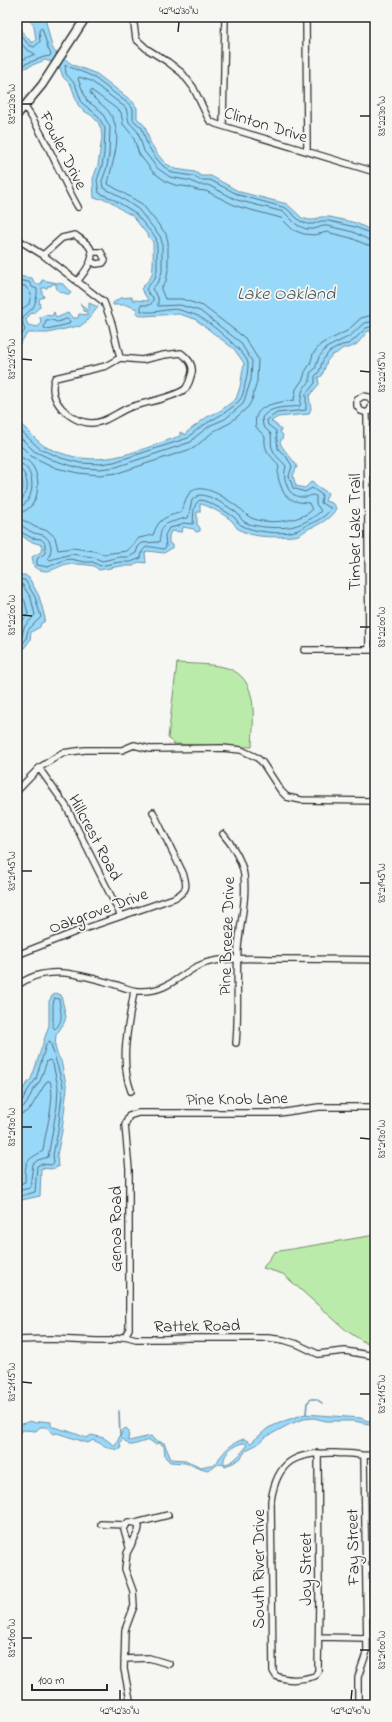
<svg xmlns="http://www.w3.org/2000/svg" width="392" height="1722" font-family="'Indie Flower',sans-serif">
  <rect width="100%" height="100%" fill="#f6f6f2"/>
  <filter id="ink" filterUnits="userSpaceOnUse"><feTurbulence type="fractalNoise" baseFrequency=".025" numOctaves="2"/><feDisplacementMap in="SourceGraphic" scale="8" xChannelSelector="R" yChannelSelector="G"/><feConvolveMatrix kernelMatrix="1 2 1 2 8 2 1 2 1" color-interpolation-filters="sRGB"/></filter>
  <g filter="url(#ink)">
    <path fill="#bbebaa" stroke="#738b6a" d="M177 663C191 664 215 664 227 668 260 678 253 720 252 747L174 744 168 738Z
      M375 1235V1349L347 1331 283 1274 263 1268 274 1252Z"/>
    <path fill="#98d8f9" stroke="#6c93a7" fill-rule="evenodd" d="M27 17H44L46 22 52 47 54 51 73 65 97 74 133 102 137 108V118L145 126 150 142 158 155 165 163 175 169 195 172 201 176H211L240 192 287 204 302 218 309 220H314L320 217H330L356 223 375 232V337L370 331H368L357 344 349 348H343L337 353 332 355 327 361 322 376 318 377 319 384 309 396 311 408 309 414 278 417 271 421 274 423 281 429 280 432 283 435 282 439 280 442C282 449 292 458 297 466L293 476 296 486 305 488 312 481 317 486 328 493 325 501 332 503 336 508C333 517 319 525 310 528 306 530 299 536 294 536 277 537 252 539 237 528 235 526 234 523 232 521 227 516 206 504 200 504V512H197V524L200 528V531L196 532 194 529 183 527 182 532 171 531 169 536V543L172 545V548L164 553 147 551 145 553 146 563 139 562 133 566H121L99 570C97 569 96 567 94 566 92 565 68 563 66 564 53 569 47 575 34 567L32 557 41 552 42 545 29 541 17 532V503L23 487V482L17 470V423C29 428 35 442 48 448 99 471 130 453 180 436V432L186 435 187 432 207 417 220 411 236 399 240 387 244 363 234 349 195 319 179 314 143 316 136 313 137 309 127 305H113V303L120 298 132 297 133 300 149 301 141 289C144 285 148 281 151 277 154 272 153 249 153 242L132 215C123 212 117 206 110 201 104 198 99 199 94 198L93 179 98 165 102 137 101 129 98 122 91 115 84 111 78 105 71 85 63 77 60 68 55 63 45 60 17 71V26L32 43 36 40 34 26Z
      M17 276 32 278 35 284H41L42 280 63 284 71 293 69 295C62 291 56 294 56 284H52L51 286H48L47 288H42V293L44 297 39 299 40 307 33 313 30 314 26 320 28 325 38 327 41 323 40 317 45 315 52 316 54 312 56 318 68 313 74 318H78L79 314 87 315V312L84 311 80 303 88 311 89 309V303L98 307 87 321 79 327 78 326 48 333H29L26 335 17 348Z
      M17 575H25L29 578 39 596 45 618 44 622 41 623 40 627 31 632 30 640 22 651 21 693 17 727Z
      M56 993 61 995 66 1017 64 1023 56 1035 55 1046 57 1054 61 1061 67 1088 62 1131 57 1155 58 1167 51 1169 41 1168 40 1196 17 1201V1101L24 1087 31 1079 35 1068 49 1025V1001L52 996Z
      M305 1414 361 1418 368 1421 375 1419V1423L369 1424 354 1421H326L314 1418 304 1419 290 1424 266 1437 258 1444 246 1450 241 1458 233 1463 225 1466 221 1463 207 1470 185 1463 170 1462 165 1457 164 1446 159 1443 155 1444 149 1440 133 1445H129L123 1439 120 1442 121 1449C111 1451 102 1444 93 1440L88 1443 57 1433 53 1434 46 1427H40L36 1431 24 1430 17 1434V1426L30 1421 36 1423 41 1421 51 1422V1426L53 1427 68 1431 87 1438 91 1435 104 1438 115 1446 123 1430 126 1428 129 1431 128 1440 129 1441 151 1436 154 1440 164 1443 171 1459 185 1460 201 1467 215 1464C223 1453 230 1443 244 1439L251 1443 268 1428 284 1421ZM245 1443 247 1446C241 1453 233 1464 224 1464 222 1454 235 1443 245 1443Z"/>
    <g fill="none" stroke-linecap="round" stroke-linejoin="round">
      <path stroke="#57707d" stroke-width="1" d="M17 31 29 45 34 47 40 42 39 30 42 28 48 48 51 54 50 56 44 57 17 67
        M17 38 26 49 35 54 17 62
        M17 280 29 282 32 287 37 289C38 292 35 307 32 309 23 316 20 319 25 330L17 341
        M17 285 25 286 31 294 29 304C23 308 16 314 17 323 18 328 19 328 17 333
        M67 319 70 321 69 324 47 329 44 328 46 320H52L57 322Z
        M17 427 39 448 61 458 80 463 100 464 114 462 188 438C202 422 224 417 239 401 243 397 244 390 245 384 247 378 248 370 248 363 246 352 208 321 198 316 193 314 186 312 180 310 168 307 154 315 141 311V305H150L153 301V297L149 294 146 289 155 278 157 271V248L156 238 134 212 111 198 99 193 97 180 102 166 104 153 105 128 97 115 82 103 75 84 66 74 65 65 92 76 130 105 133 109V120L142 128 147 144 155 157 163 166 173 173 193 176 200 180H210L239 195 286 208 300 221 307 224H313L321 221H329L355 227 375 235
        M17 434 34 451 53 460 79 468 100 469 116 467 191 442 195 437 211 425 225 419 243 404 251 380 252 361 240 342 200 311 180 305 158 306V297L152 289 159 281 162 271V242L160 236 138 209 114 193 103 188 102 181 107 167 109 154 110 127 101 111 87 101 78 79 79 77 91 81 126 108 129 122 138 132 144 151 157 168 170 177 191 181 199 185H208L237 200 284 212 297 225 306 229H314L323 226H328L353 232 369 240H375
        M17 442 31 456 56 468 78 473 99 475 118 473 194 448 214 431 230 423 248 407 252 400 257 381 258 359 245 338 203 306 182 299H165L161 289 166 281 168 270V242L166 234 142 204 108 184C112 160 125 135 109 112 103 104 94 101 90 92L91 90 121 112 123 124 133 136 139 154 153 172 167 182 175 185 189 187 197 190 206 191 236 206 281 218 293 230 304 234 315 235 327 232 351 238 367 245 375 246
        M17 457C45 458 45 512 17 513
        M17 463C37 464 37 506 17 507
        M17 468C25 469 28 482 27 489 27 493 23 496 22 500L17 502
        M17 519 23 520 35 527 48 531 55 537 58 550 73 548 94 551 104 554 127 551 139 538 153 535C159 518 165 517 182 512 183 507 185 500 188 495 200 478 228 500 239 508 243 510 245 514 248 516 262 526 300 522 312 510L309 503C296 502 285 501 281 486 278 479 277 475 279 467 272 454 264 455 265 437L256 427C251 403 279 403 294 400L296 389 303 379 305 372 310 364 313 354 321 344 347 331 361 318 369 316H375
        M17 525C24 525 28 531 34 533 37 534 40 534 43 535 52 540 53 550 48 558L50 560 71 554 93 557 102 561 120 557H129L136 553 138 547 142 543 159 542C162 528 160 525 175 521 180 520 183 518 188 518L192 500 199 495C209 494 229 507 237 513 239 515 241 519 243 521 252 528 284 529 294 526 303 524 315 517 321 511L316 504V496C311 494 311 496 307 497 297 498 289 494 287 485 284 478 284 474 286 466 282 461 275 456 273 450 270 445 272 439 271 434L263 426 262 418C270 405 288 408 300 406 302 395 300 389 310 382V373L315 369 319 357 326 348 350 336 364 323 370 322 375 323
        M17 530 32 538 41 539 45 543V553L37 559V565L48 567 64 560 71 559 84 562H93L100 566 120 562H131L141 558C143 541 152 548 164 549L166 547 165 535 169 528 178 526 183 523 193 524C194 516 192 504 200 500 207 500 229 513 235 518 237 521 238 523 241 525 252 532 283 535 295 531 300 530 304 526 309 524 316 522 328 515 331 508L321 503 322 495 312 488 305 492 293 488 289 476 292 466 286 456 278 449 276 431 268 425 267 420 277 413 306 410V394L315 383V376L319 372 323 360 329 352 342 345 348 344 354 340 366 328 371 327 375 330
        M17 579 25 580 35 597 41 617 28 630 26 639 18 650 17 686
        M17 584H22L31 598 35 615 24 627 22 636 17 643
        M17 590 25 601 28 614 17 628
        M55 998 59 999C60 1011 65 1020 55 1029L53 1027V1005Z
        M17 1103 22 1101 28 1090 36 1079 46 1045 48 1042 50 1041 63 1085 58 1131 53 1155 54 1163 51 1165 41 1164 37 1166 35 1192 17 1197
        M17 1108 23 1107 27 1103 32 1092 40 1081 47 1061 50 1060 53 1064 58 1087 57 1106 48 1157 38 1160 33 1164 30 1188 17 1191
        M17 1114 24 1113 30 1109 47 1081H50C56 1100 45 1131 43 1151 24 1162 26 1160 25 1182L17 1185"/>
      <path stroke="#6c93a7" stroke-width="1.5" d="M119 1411 120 1436
        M306 1414 307 1403 311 1399H316L322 1403"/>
      <g stroke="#2b2b2b" stroke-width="8">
        <path id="minor" d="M133 17 136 39 147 49 168 62 182 73 193 87 208 118 210 121 216 124 375 172
          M306 17 307 151
          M25 107C47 138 59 174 78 207
          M223 126 225 17
          M17 239 43 255 104 302 112 324 120 358
          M43 255 62 238 75 235C79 238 84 241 88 245 99 257 84 272 77 282
          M91 261 96 264 103 263 105 260 101 252H91
          M181 353C189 359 195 366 191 376 190 380 188 385 186 388 178 397 141 403 128 408 116 413 105 423 92 423 70 423 46 399 55 378L106 366 120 358 142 360 164 355Z
          M367 413 361 411 357 406V400L363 396 369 397C374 402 372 409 367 413L369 650
          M368 563H375
          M304 650H375
          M39 768 66 806 121 916
          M17 791 39 768 62 753 85 750H122L134 745 150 749 222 748 241 750 256 757 262 762 281 791 287 797 301 800 375 801
          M223 834C232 844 242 861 244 875 247 900 240 923 238 948 236 980 239 1011 236 1043
          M17 955 78 931 174 898C187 891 188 887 183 873L153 812
          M17 986C45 963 82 975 113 984 122 986 130 991 139 991 174 993 185 965 214 961 235 957 257 959 278 959 310 959 343 959 375 960
          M131 1091C119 1059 129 1023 134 991
          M125 1336 129 1329V1169L125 1125 129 1116 138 1113H279L319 1107H375
          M17 1340 50 1339 97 1341H110L125 1336 136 1339H165L187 1338H268L284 1340 297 1344 318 1354 345 1351 375 1356
          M318 1453 319 1600 318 1671 315 1676C303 1680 287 1681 276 1676L273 1671 271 1501C277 1460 296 1452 335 1453 342 1454 348 1453 354 1454 362 1455 367 1456 375 1455
          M136 1523 168 1515
          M101 1524 125 1525
          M129 1547 124 1529 128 1522 136 1523 139 1527 138 1532 127 1553 125 1569 133 1591 134 1606 125 1630 124 1669 131 1705
          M366 1569H375
          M319 1637 366 1638
          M124 1659 149 1658 169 1664
          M358 1705V1677L367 1651 364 1457"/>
      </g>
      <g stroke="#2b2b2b" stroke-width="10">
        <path id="tertiary" d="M17 115 42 85 86 17"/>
      </g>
      <use href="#minor" stroke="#f6f6f2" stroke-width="5.5"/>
      <use href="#tertiary" stroke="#f6f6f2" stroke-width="7"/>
    </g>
  </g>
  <path fill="none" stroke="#2b2b2b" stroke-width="1.5" d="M178 32 179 22M22 104H32M360 116H370M22 359 32 360M360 371 370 372M22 615 32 616M360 627H370M22 871H32M360 883H370M22 1127H32M360 1138 370 1139M22 1382 32 1383M360 1394H370M22 1638H32M360 1650H370M120 1700V1690M351 1700 352 1690"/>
  <g text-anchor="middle" stroke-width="3.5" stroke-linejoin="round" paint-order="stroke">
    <g font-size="17" fill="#2b2b2b" stroke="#f6f6f2">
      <text transform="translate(266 124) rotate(17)" y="6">Clinton Drive</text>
      <text transform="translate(64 150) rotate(63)" y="6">Fowler Drive</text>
      <text transform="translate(354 532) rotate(-90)" y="6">Timber Lake Trail</text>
      <text transform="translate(96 837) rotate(62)" y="6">Hillcrest Road</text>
      <text transform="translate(98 910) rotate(-20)" y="6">Oakgrove Drive</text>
      <text transform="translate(226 936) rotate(-88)" y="6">Pine Breeze Drive</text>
      <text transform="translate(237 1098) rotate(-1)" y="6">Pine Knob Lane</text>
      <text transform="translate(115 1229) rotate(-90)" y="6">Genoa Road</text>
      <text transform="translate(197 1325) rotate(-1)" y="6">Rattek Road</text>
      <text transform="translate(352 1547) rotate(-91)" y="6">Fay Street</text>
      <text transform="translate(258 1569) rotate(-90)" y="6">South River Drive</text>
      <text transform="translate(305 1569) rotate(-90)" y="6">Joy Street</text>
    </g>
    <g font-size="18" font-style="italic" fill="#46565e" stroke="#f6f6f2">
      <text x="286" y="299">Lake Oakland</text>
    </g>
  </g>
  <rect width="392" height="1722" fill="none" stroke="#f6f6f2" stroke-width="44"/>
  <path d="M32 1684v6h75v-6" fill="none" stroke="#2b2b2b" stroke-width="2"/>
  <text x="38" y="1684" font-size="12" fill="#2b2b2b" stroke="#f6f6f2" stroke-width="3" paint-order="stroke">100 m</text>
  <rect x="22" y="22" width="348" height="1678" fill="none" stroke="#2b2b2b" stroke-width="1.5"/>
  <g font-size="10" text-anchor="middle" fill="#2b2b2b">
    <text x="179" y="14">42°42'30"N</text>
    <text transform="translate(11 104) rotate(-90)" y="4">83°22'30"W</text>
    <text transform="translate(381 116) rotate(-90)" y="4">83°22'30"W</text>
    <text transform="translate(11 359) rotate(-90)" y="4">83°22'15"W</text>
    <text transform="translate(381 372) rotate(-90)" y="4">83°22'15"W</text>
    <text transform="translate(11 615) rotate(-90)" y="4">83°22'00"W</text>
    <text transform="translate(381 627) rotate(-90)" y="4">83°22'00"W</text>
    <text transform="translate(11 871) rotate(-90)" y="4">83°21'45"W</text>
    <text transform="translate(381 883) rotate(-90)" y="4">83°21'45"W</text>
    <text transform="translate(11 1127) rotate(-90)" y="4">83°21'30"W</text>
    <text transform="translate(381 1139) rotate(-90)" y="4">83°21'30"W</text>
    <text transform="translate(11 1382) rotate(-90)" y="4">83°21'15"W</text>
    <text transform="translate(381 1394) rotate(-90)" y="4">83°21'15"W</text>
    <text transform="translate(11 1638) rotate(-90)" y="4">83°21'00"W</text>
    <text transform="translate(381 1650) rotate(-90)" y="4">83°21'00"W</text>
    <text x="120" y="1714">42°42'30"N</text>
    <text x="351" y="1714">42°42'40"N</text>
  </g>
</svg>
